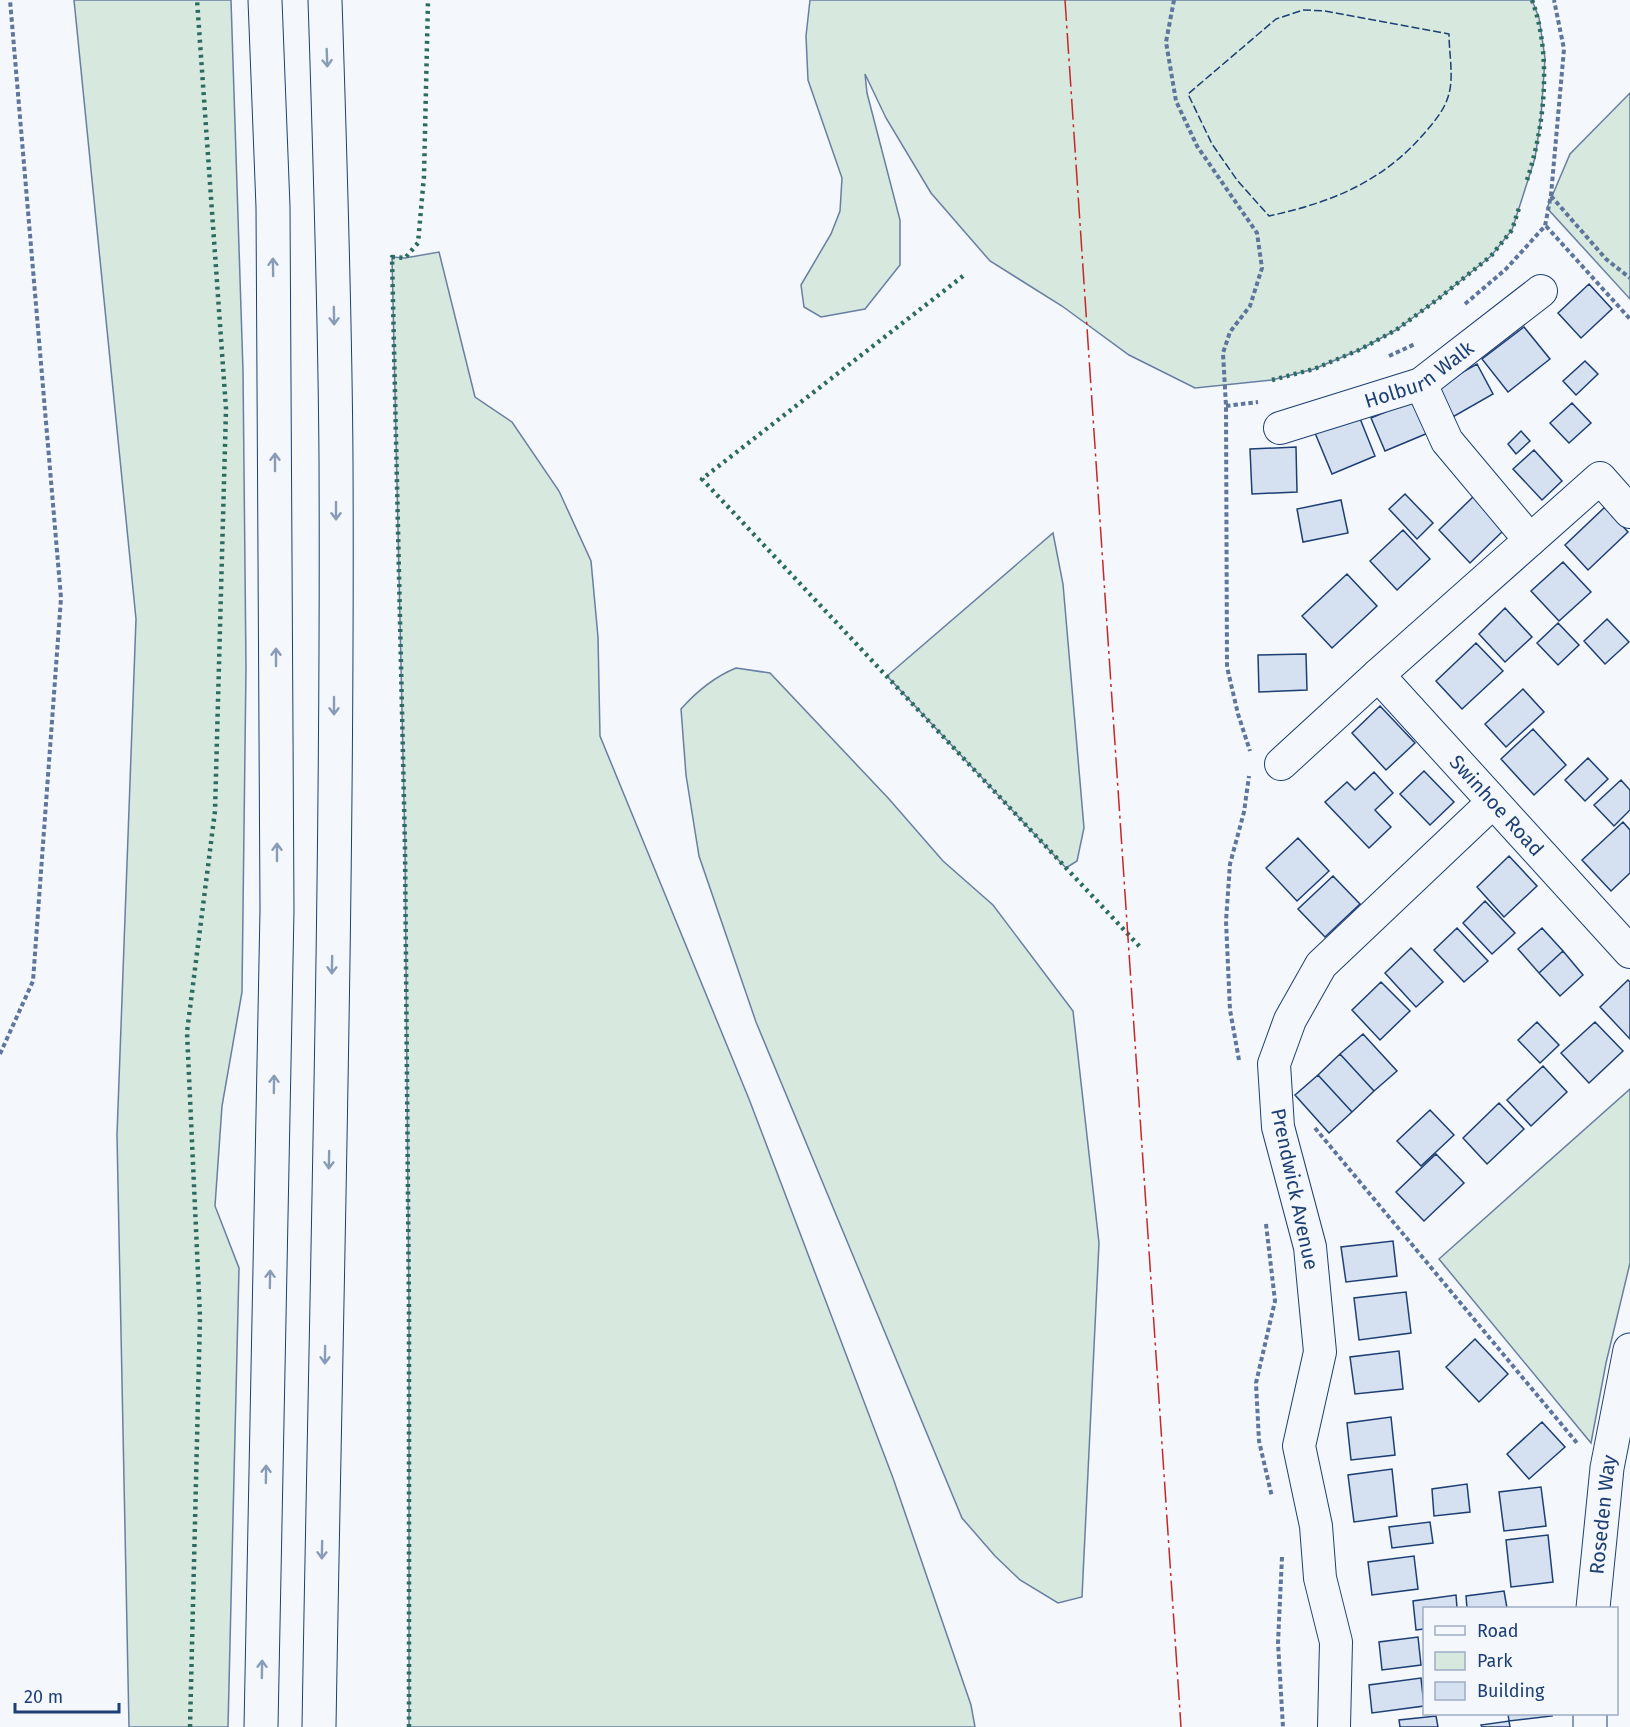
<svg xmlns="http://www.w3.org/2000/svg" width="1630" height="1727" font-family="'Fira Sans',sans-serif">
  <rect width="100%" height="100%" fill="#f4f7fb"/>
  <path fill="#d7e8df" stroke="#687fa3" stroke-width="1.5" d="M74 0H231L243 371 246 667 242 992 222 1106 215 1206 239 1268 228 1727H129L117 1135 136 619Z
    M810 0H1532L1539 18 1545 58 1541 117 1535 158 1512 230 1491 256 1438 299 1396 330 1359 350 1314 369 1272 380 1195 388 1129 355 1062 306 990 261 931 193 886 118 865 74 867 93 900 220V265L865 309 821 317 804 307 801 285 831 234 840 211 842 178 808 80 806 36Z
    M1630 93V299L1547 208 1570 154Z
    M439 252 475 397 512 422 559 491 591 561 598 637 600 736 749 1099 893 1478 971 1705 975 1727H409V1312L405 847 392 257 405 258Z
    M1053 533 1063 584 1084 828 1077 861 1066 868 887 676Z
    M736 668 770 673 889 799 943 861 993 905 1073 1011 1099 1243 1082 1597 1058 1603 1020 1580 995 1556 962 1518 756 1022 699 856 686 775 681 709C697 691 714 677 736 668Z
    M1630 1089V1263L1606 1363 1591 1443 1439 1259Z"/>
  <path fill="#d5e0f0" stroke="#1d3f73" stroke-width="1.5" d="M1589 284 1612 309 1581 338 1558 313Z
    M1524 327 1550 359 1508 392 1482 359Z
    M1585 361 1598 374 1576 395 1563 381Z
    M1477 364 1493 394 1451 418 1434 388Z
    M1414 400 1428 433 1385 451 1371 418Z
    M1572 403 1591 423 1569 443 1550 423Z
    M1359 416 1375 456 1332 474 1315 433Z
    M1521 431 1530 441 1516 454 1508 444Z
    M1296 447 1297 492 1252 494 1250 449Z
    M1534 450 1562 481 1542 500 1513 469Z
    M1405 494 1433 523 1417 539 1389 509Z
    M1475 495 1506 528 1470 563 1439 530Z
    M1341 500 1348 533 1303 542 1297 509Z
    M1605 507 1628 532 1588 570 1565 545Z
    M1403 530 1430 559 1397 590 1370 561Z
    M1563 562 1591 592 1559 621 1531 591Z
    M1347 574 1377 606 1332 648 1302 616Z
    M1505 608 1532 637 1505 662 1479 634Z
    M1607 619 1629 642 1605 664 1584 641Z
    M1558 623 1579 645 1558 665 1537 643Z
    M1476 643 1503 671 1462 709 1436 681Z
    M1306 654 1307 690 1259 692 1258 655Z
    M1523 689 1544 712 1506 747 1485 724Z
    M1380 706 1415 743 1386 770 1352 733Z
    M1533 729 1566 765 1534 795 1501 759Z
    M1588 758 1608 779 1585 801 1565 780Z
    M1424 771 1454 802 1430 825 1400 794Z
    M1374 772 1393 793 1375 810 1391 827 1369 848 1325 802 1347 782 1355 790Z
    M1621 780 1630 790V810L1614 826 1594 805Z
    M1623 822 1630 830V873L1611 891 1582 860Z
    M1298 838 1329 871 1297 901 1266 868Z
    M1509 856 1537 886 1504 917 1477 887Z
    M1333 876 1360 904 1325 937 1298 909Z
    M1485 901 1515 933 1492 954 1463 923Z
    M1457 928 1488 961 1464 982 1434 950Z
    M1542 928 1563 951 1539 973 1518 949Z
    M1411 948 1443 982 1416 1007 1385 973Z
    M1563 951 1583 975 1560 996 1539 973Z
    M1628 980 1630 982V1039L1600 1007Z
    M1381 982 1410 1011 1380 1040 1352 1010Z
    M1537 1022 1559 1045 1540 1063 1518 1040Z
    M1595 1022 1623 1051 1589 1083 1561 1053Z
    M1363 1034 1397 1071 1374 1091 1340 1054Z
    M1340 1054 1374 1091 1352 1112 1318 1075Z
    M1543 1066 1567 1092 1531 1126 1507 1100Z
    M1318 1075 1352 1112 1329 1133 1295 1095Z
    M1499 1103 1524 1129 1487 1164 1463 1138Z
    M1430 1110 1454 1135 1421 1166 1397 1141Z
    M1436 1154 1464 1183 1424 1221 1396 1192Z
    M1393 1241 1397 1276 1346 1282 1341 1247Z
    M1406 1292 1411 1333 1359 1340 1354 1298Z
    M1475 1339 1508 1374 1479 1402 1446 1367Z
    M1399 1351 1403 1389 1355 1394 1350 1357Z
    M1391 1417 1395 1455 1351 1460 1347 1423Z
    M1542 1422 1565 1447 1529 1479 1507 1454Z
    M1392 1469 1397 1516 1354 1522 1348 1475Z
    M1467 1484 1470 1512 1434 1516 1432 1489Z
    M1541 1487 1546 1526 1504 1531 1499 1492Z
    M1430 1522 1433 1543 1392 1548 1389 1527Z
    M1548 1535 1553 1582 1511 1587 1506 1540Z
    M1414 1556 1418 1589 1372 1595 1368 1562Z
    M1504 1591 1507 1608H1467L1466 1596Z
    M1456 1595 1457 1608H1424V1629L1416 1630 1413 1601Z
    M1418 1637 1421 1665 1382 1670 1379 1642Z
    M1421 1678 1424 1706 1372 1713 1369 1685Z
    M1508 1714H1551L1552 1716 1509 1721Z
    M1436 1716 1438 1727H1400L1399 1720Z
    M1509 1721 1510 1727H1482L1481 1725Z"/>
  <g fill="none" stroke-linecap="round" stroke-linejoin="round">
    <g stroke="#1d3f73" stroke-width="34">
      <g id="minor">
        <path d="M1421 384 1447 441 1530 540"/>
        <path id="s1" d="M1280 428 1421 384 1541 291"/>
        <path d="M1378 675 1600 478 1630 512"/>
        <path id="s2" d="M1281 764 1378 675 1630 952"/>
        <path d="M1334 1727 1336 1642 1320 1578 1316 1526 1299 1446 1320 1352 1310 1247 1278 1127 1274 1064 1290 1020 1321 965 1493 802"/>
      </g>
    </g>
    <g stroke="#1d3f73" stroke-width="35">
      <g id="tertiary">
        <path id="s3" d="M1593 1608 1607 1468 1630 1350"/>
        <path d="M1590 1727V1714"/>
      </g>
    </g>
    <g stroke="#1d3f73" stroke-width="35">
      <path id="trunk" d="M261 1727 277 910 273 207 265 0
        M319 1727C326 1305 338 882 336 460 335 307 330 153 325 0"/>
    </g>
    <path stroke="#5e769c" stroke-width="4" stroke-dasharray="4.5 3" stroke-linecap="butt" d="M1174 0 1166 42 1176 101 1197 146 1257 233 1262 268 1250 306 1230 332 1223 353 1226 406 1227 667 1238 714 1250 751
      M1551 196 1606 259 1630 278
      M1546 226 1630 319
      M1465 304 1506 269 1545 226 1551 195 1564 49 1554 0
      M1389 356 1415 344
      M1226 406 1258 402
      M0 1054 33 981 61 598 10 0
      M1239 1060 1230 1010 1226 921 1230 864 1244 812 1249 776
      M1315 1128 1577 1443
      M1266 1224 1275 1301 1256 1383 1259 1441 1272 1497
      M1282 1557 1278 1643 1283 1727"/>
    <use href="#minor" stroke="#f4f7fb" stroke-width="32"/>
    <use href="#tertiary" stroke="#f4f7fb" stroke-width="33"/>
    <use href="#trunk" stroke="#f4f7fb" stroke-width="33"/>
    <path stroke="#2c6c60" stroke-width="4.5" stroke-dasharray="3 4.5" stroke-linecap="butt" d="M1527 180C1545 126 1552 54 1532 0
      M963 276 702 479 1141 948
      M1272 380 1314 369 1359 350 1396 330 1438 299 1491 256 1512 230 1520 205
      M190 1727 200 1317 187 1032 215 811 226 409 197 0
      M409 1727V1312L405 847 392 257 405 258 418 243 424 176 428 0"/>
    <path stroke="#1d3f73" stroke-width="1.5" stroke-dasharray="8 3" stroke-linecap="butt" d="M1303 10 1325 11 1449 34C1449 51 1453 72 1450 89 1447 106 1438 117 1428 129 1385 181 1333 202 1269 216L1237 180 1212 144 1188 94 1276 19Z"/>
    <path stroke="#c62828" stroke-width="1.5" stroke-dasharray="21 4.5 3 4.5" stroke-linecap="butt" d="M1065 0 1181 1727"/>
  </g>
  <defs><path id="oneway-shaft" d="M-6 0H5M1.5-3L5.5 0L1.5 3" fill="none" stroke-width="1.6" stroke-linecap="round" stroke-linejoin="round" transform="scale(1.5)"/></defs>
  <g stroke="#889bb7">
    <use href="#oneway-shaft" transform="translate(327 58) rotate(88)"/>
    <use href="#oneway-shaft" transform="translate(273 267) rotate(-91)"/>
    <use href="#oneway-shaft" transform="translate(334 316) rotate(89)"/>
    <use href="#oneway-shaft" transform="translate(275 462) rotate(-90)"/>
    <use href="#oneway-shaft" transform="translate(336 511) rotate(90)"/>
    <use href="#oneway-shaft" transform="translate(276 657) rotate(-90)"/>
    <use href="#oneway-shaft" transform="translate(334 706) rotate(90)"/>
    <use href="#oneway-shaft" transform="translate(277 852) rotate(-90)"/>
    <use href="#oneway-shaft" transform="translate(332 965) rotate(91)"/>
    <use href="#oneway-shaft" transform="translate(274 1084) rotate(-89)"/>
    <use href="#oneway-shaft" transform="translate(329 1160) rotate(91)"/>
    <use href="#oneway-shaft" transform="translate(270 1279) rotate(-89)"/>
    <use href="#oneway-shaft" transform="translate(325 1355) rotate(91)"/>
    <use href="#oneway-shaft" transform="translate(266 1474) rotate(-89)"/>
    <use href="#oneway-shaft" transform="translate(322 1550) rotate(91)"/>
    <use href="#oneway-shaft" transform="translate(262 1669) rotate(-89)"/>
  </g>
  <g text-anchor="middle" stroke-width="4.5" stroke-linejoin="round" paint-order="stroke">
    <g font-size="20" fill="#1d3f73" stroke="#f4f7fb">
      <text dy="7" stroke="none"><textPath href="#s1" startOffset="150">Holburn Walk</textPath></text>
      <text dy="7" stroke="none"><textPath href="#s2" startOffset="308">Swinhoe Road</textPath></text>
      <text transform="translate(1295 1189) rotate(78)" y="7">Prendwick Avenue</text>
      <text dy="7" stroke="none"><textPath href="#s3" startOffset="94">Roseden Way</textPath></text>
    </g>
  </g>
  <rect x="1423" y="1607" width="195" height="108" fill="#f4f7fb" stroke="#9eadc5" stroke-width="1.5"/>
  <rect x="1435" y="1626" width="30" height="9" fill="#f4f7fb" stroke="#9eadc5" stroke-width="1.5"/>
  <text x="1477" y="1637" font-size="18" fill="#1d3f73">Road</text>
  <rect x="1435" y="1652" width="30" height="18" fill="#d7e8df" stroke="#9eadc5" stroke-width="1.5"/>
  <text x="1477" y="1667" font-size="18" fill="#1d3f73">Park</text>
  <rect x="1435" y="1682" width="30" height="18" fill="#d5e0f0" stroke="#9eadc5" stroke-width="1.5"/>
  <text x="1477" y="1697" font-size="18" fill="#1d3f73">Building</text>
  <path d="M15 1703v9h104v-9" fill="none" stroke="#1d3f73" stroke-width="3"/>
  <text x="24" y="1703" font-size="18" fill="#1d3f73" stroke="#f4f7fb" stroke-width="4.5" paint-order="stroke">20 m</text>
</svg>
